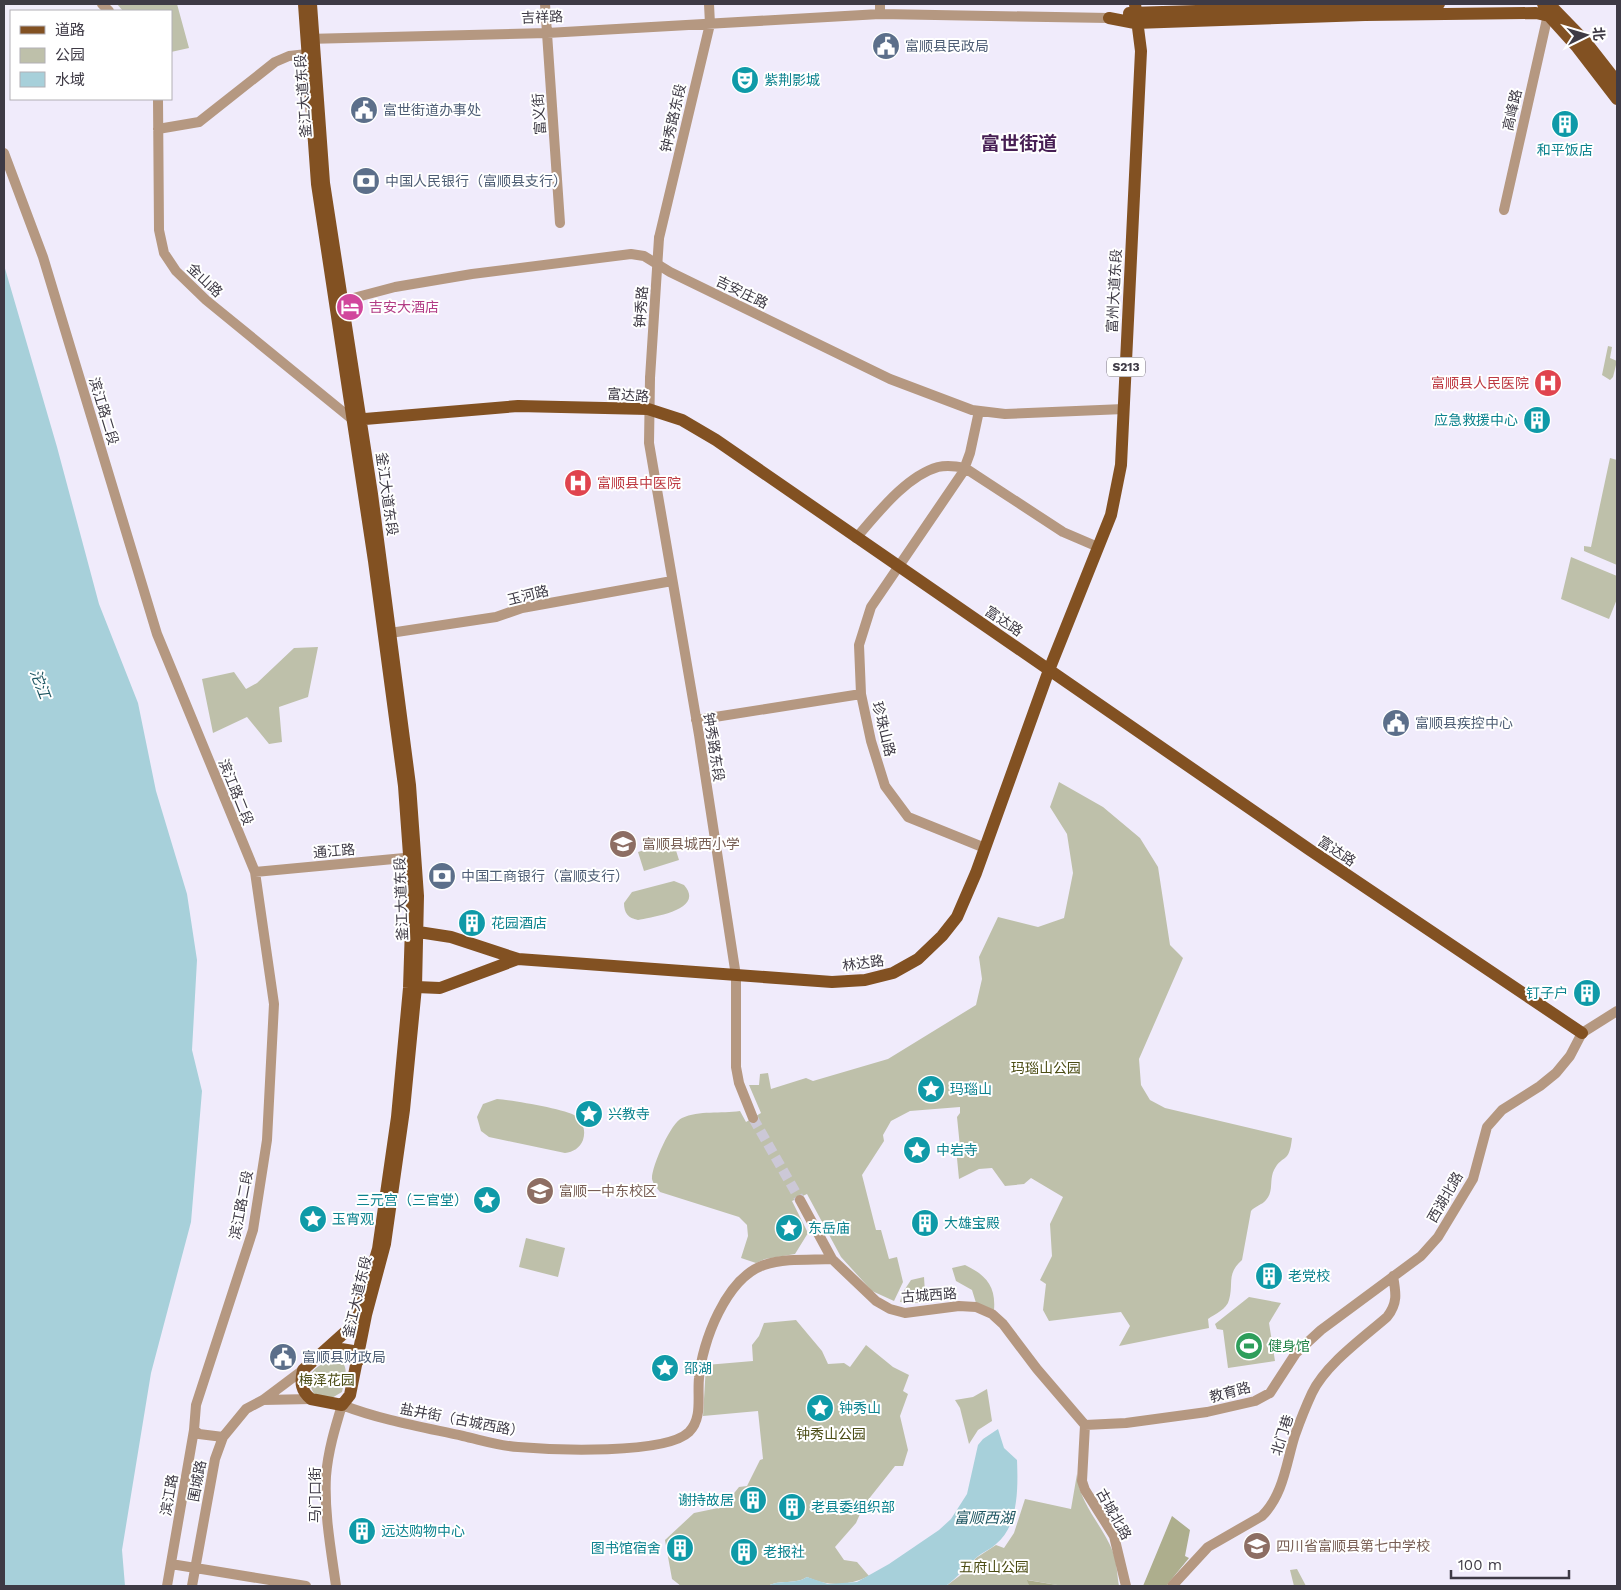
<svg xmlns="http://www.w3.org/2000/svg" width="1621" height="1590" font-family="'Work Sans','Noto Sans SC',sans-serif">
  <rect width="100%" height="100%" fill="#f0ebfb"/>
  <path fill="#bec0aa" d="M117 4H177L189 48 171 52V11H123Z
    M1608 346 1612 347 1610 358 1617 361 1613 377 1610 380 1602 375Z
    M1610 458 1617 460V565L1584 551V546L1591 547Z
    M1571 557 1617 576V599L1609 619 1561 599Z
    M318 647 308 697 279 707 282 742 269 744 247 717 213 733 202 679 234 672 246 689 257 683 294 648Z
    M1059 782 1103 807 1140 838 1158 867 1170 945 1183 958 1139 1059 1141 1085 1150 1100 1165 1108 1292 1138C1289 1165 1283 1153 1274 1170 1269 1180 1274 1191 1266 1200 1262 1205 1255 1206 1251 1211L1242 1260C1226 1274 1234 1283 1229 1300 1227 1309 1215 1314 1208 1319L1209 1328 1119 1346 1130 1326 1121 1312 1049 1321 1043 1310 1046 1284 1040 1280 1052 1256 1050 1224 1063 1197 1031 1178 1024 1184 1005 1186 992 1168 979 1169 959 1179 956 1148 960 1147 957 1117 960 1113V1107L910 1111 891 1121 883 1135 884 1141 862 1175 876 1230H881L889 1259 897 1257 903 1282 894 1301 872 1291 841 1257 807 1194 792 1201 808 1233 795 1254 765 1259 756 1263 741 1258 748 1236 747 1225 739 1217 660 1192C657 1188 653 1184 652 1179 651 1168 671 1122 682 1118 699 1110 721 1114 740 1111L746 1122 761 1113 749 1085H759L760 1074 768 1073 771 1089 806 1078 813 1081 888 1059 976 1005 982 979 979 957 998 917 1038 927 1064 918 1073 873 1067 834 1050 807Z
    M673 841 679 860 644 871 638 852Z
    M674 881 684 885C706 910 652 917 638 920 628 918 624 913 624 903L632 892Z
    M497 1099C511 1100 566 1109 576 1116 583 1121 586 1131 583 1140 580 1148 573 1152 565 1153L489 1137 481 1131 477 1117 483 1104Z
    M526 1238 565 1248 558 1277 519 1267Z
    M965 1265C986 1275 996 1286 994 1310L976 1303 972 1290 956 1281 952 1268Z
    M924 1277 925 1293 918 1303 900 1302 903 1292 911 1280Z
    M1249 1297 1281 1303 1269 1323 1275 1361 1228 1368 1223 1330 1217 1329 1215 1324Z
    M796 1320 822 1351 828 1364 844 1363 850 1367 866 1345 893 1367 909 1375 903 1391 908 1394 900 1416 908 1450 903 1466H895L864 1505 856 1523 835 1547 844 1560 857 1562 869 1576C849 1586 827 1587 807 1577 795 1585 780 1579 768 1586H681L672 1579 665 1540 694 1513 723 1507 739 1487 747 1486 760 1460 763 1459 758 1411 703 1416 706 1365 753 1361 752 1345 759 1336 764 1323Z
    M338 1359C351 1366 344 1380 342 1392L330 1399 314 1394C302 1372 319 1363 338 1359Z
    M987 1389 992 1421 978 1430 969 1444 960 1408 955 1400 973 1397Z
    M1077 1474C1079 1504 1102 1524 1113 1552 1117 1562 1117 1575 1119 1586H1063L1028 1580 1029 1586H946L962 1574 976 1558 996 1545 1004 1548 1014 1533 1025 1499 1071 1509Z
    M1297 1569 1306 1586H1294L1290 1570Z"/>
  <path fill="#adae8d" d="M1172 1516 1190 1530 1185 1556 1189 1558 1166 1586H1143Z
    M1027 1580 1063 1586H1029Z"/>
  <path fill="#a7d0da" d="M4 265 57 447 99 604 138 703 156 791 187 894 197 960 192 1050 202 1091 191 1222 151 1373 122 1550 125 1586H4Z
    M998 1429 1004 1448 1017 1460C1018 1486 1019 1526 996 1544 991 1549 983 1552 977 1557 966 1566 958 1577 946 1586H768C780 1579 795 1585 807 1577L828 1584 857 1582 889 1564 939 1530 951 1519 967 1494 978 1445 983 1439Z"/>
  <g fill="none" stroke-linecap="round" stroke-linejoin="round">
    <path stroke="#ccc8d7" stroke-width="10" stroke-dasharray="10 5" stroke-linecap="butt" d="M753 1118 800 1200"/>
    <path stroke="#b59881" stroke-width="10" d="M102 4 109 11
      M545 4 560 223
      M880 4V14
      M306 39 547 33 880 14 1109 18
      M158 99 159 230 164 253 176 271 206 300 353 420
      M158 129 199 122 275 62 289 56 307 54
      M4 153 43 257 157 634 255 872 274 1004 267 1140 253 1230 196 1405 194 1430 199 1434 223 1437
      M1504 210 1549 10
      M659 238 710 24 709 4
      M342 301 395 287 472 274 631 254 644 256 670 272 890 379 972 410 1005 414 1124 409
      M650 378 649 443 699 735 736 976V1067L739 1083 753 1118
      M979 411 970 453 963 472 871 607 859 645 861 694 871 741 885 786 908 817 985 848
      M856 538C877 514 906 476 938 467 946 465 956 466 965 468L1063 532 1098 547
      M390 633 496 617 522 608 672 581
      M696 720 861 694
      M255 872 415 857
      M800 1200 832 1259 876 1301 890 1309 905 1313 959 1306 976 1307 992 1314 1003 1324 1037 1369 1085 1425
      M263 1400 311 1399
      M1085 1425 1126 1423 1207 1412 1255 1401 1270 1393 1296 1353 1321 1330 1421 1256 1438 1237 1473 1179 1487 1127 1502 1110 1540 1086 1556 1073 1570 1056 1582 1033 1617 1011
      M1085 1425 1082 1481 1085 1490 1114 1536 1126 1586
      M171 1564 306 1586
      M167 1586 194 1430
      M192 1586 215 1459 223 1437 246 1409 263 1400 303 1370
      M336 1586C331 1550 324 1512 326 1476 328 1451 335 1428 342 1405 381 1420 422 1427 463 1436 481 1440 500 1446 518 1447 553 1450 665 1455 689 1432 703 1418 697 1396 699 1378 702 1342 726 1278 764 1265 785 1258 810 1260 832 1259
      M1172 1586 1208 1547 1262 1516C1284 1494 1286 1463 1295 1435 1300 1421 1306 1406 1312 1393 1326 1364 1363 1338 1387 1317 1398 1303 1396 1293 1393 1276"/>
    <path stroke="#825122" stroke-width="12" d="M304 4 317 184 374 561 404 786 412 896 409 988 397 1117 378 1249 359 1314 352 1326 303 1370C300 1383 301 1391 311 1399L342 1405 350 1395 366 1315 385 1244 404 1110 416 987 418 896 410 785 372 494 324 183 311 4
      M1543 4 1550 5 1585 41 1617 82
      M1129 13 1439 4
      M1109 18 1135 23 1365 15 1536 13 1549 16 1577 47 1617 99
      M353 420 518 406 648 409 682 420 716 440 1310 850 1582 1033
      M412 931 451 937 518 959 832 982 865 980 893 973 918 959 942 936 957 917 976 873 1049 670 1111 515 1121 465 1141 51 1135 4
      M416 987 440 988 518 959
      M325 1353 341 1349 353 1351 358 1361"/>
    <path stroke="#b59881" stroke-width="10" d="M650 378 659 238"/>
  </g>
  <defs>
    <g id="civic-disc" transform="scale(1.4375)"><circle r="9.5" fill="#5c6f8a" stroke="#fff"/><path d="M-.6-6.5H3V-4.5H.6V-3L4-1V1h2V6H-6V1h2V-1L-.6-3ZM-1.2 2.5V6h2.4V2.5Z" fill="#fff"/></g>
    <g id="theatre-disc" transform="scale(1.4375)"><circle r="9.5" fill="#0f9aa8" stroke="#fff"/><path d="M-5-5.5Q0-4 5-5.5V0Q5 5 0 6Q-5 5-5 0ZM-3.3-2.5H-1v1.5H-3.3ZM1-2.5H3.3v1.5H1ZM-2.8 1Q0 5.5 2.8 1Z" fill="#fff"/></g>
    <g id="building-disc" transform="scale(1.4375)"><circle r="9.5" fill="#0f9aa8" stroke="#fff"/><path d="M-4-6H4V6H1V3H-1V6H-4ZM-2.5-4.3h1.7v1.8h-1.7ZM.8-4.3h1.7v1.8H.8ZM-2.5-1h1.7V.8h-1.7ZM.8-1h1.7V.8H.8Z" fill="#fff"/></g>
    <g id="bank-disc" transform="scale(1.4375)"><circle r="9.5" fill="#5c6f8a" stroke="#fff"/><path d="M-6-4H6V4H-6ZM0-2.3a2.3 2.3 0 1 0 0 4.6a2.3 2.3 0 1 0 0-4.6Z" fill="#fff"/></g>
    <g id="hotel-disc" transform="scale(1.4375)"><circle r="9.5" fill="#d1479c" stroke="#fff"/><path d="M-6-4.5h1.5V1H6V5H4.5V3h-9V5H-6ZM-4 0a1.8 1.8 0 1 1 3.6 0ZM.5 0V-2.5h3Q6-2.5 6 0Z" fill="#fff"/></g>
    <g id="hospital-disc" transform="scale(1.4375)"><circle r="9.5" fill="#e0444e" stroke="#fff"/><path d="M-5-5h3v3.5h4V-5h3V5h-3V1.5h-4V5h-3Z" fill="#fff"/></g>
    <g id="school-disc" transform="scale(1.4375)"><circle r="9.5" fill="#8d6e63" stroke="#fff"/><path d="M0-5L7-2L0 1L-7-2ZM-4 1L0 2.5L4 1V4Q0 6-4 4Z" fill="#fff"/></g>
    <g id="sight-disc" transform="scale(1.4375)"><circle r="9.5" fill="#0f9aa8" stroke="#fff"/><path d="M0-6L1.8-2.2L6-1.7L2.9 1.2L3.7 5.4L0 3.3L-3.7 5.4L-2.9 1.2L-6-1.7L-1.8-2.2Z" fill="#fff"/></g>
    <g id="stadium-disc" transform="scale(1.4375)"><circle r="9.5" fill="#2e9e5b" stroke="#fff"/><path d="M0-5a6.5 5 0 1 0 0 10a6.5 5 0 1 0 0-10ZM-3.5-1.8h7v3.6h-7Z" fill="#fff"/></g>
  </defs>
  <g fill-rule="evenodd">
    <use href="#civic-disc" x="886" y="46"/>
    <use href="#theatre-disc" x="745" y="80"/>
    <use href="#civic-disc" x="364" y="110"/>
    <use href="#building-disc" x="1565" y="124"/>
    <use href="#bank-disc" x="366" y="181"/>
    <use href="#hotel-disc" x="350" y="307"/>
    <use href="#hospital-disc" x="1548" y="383"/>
    <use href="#building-disc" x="1537" y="420"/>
    <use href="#hospital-disc" x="578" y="483"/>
    <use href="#civic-disc" x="1396" y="723"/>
    <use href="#school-disc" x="623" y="844"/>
    <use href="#bank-disc" x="442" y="876"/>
    <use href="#building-disc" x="472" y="923"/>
    <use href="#building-disc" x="1587" y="993"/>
    <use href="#sight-disc" x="931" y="1089"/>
    <use href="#sight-disc" x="589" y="1114"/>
    <use href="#sight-disc" x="917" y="1150"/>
    <use href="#school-disc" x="540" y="1191"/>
    <use href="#sight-disc" x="487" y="1200"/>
    <use href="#sight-disc" x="313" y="1219"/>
    <use href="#building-disc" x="925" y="1223"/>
    <use href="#sight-disc" x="789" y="1228"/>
    <use href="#building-disc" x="1269" y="1276"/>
    <use href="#stadium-disc" x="1249" y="1346"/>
    <use href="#civic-disc" x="283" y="1357"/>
    <use href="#sight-disc" x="665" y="1368"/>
    <use href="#sight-disc" x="820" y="1408"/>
    <use href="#building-disc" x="753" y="1500"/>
    <use href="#building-disc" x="792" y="1507"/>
    <use href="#building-disc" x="362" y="1531"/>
    <use href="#school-disc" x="1257" y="1546"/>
    <use href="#building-disc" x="680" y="1548"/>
    <use href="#building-disc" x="744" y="1552"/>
  </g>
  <g text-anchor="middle" stroke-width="4" stroke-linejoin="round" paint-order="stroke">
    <rect fill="#fff" stroke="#78757d" stroke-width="1" x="1107" y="357.5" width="38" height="19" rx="4"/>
    <g font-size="12" font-weight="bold" fill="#3e3a45">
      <text x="1126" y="371">S213</text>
    </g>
    <g font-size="14" fill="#3e3a45" stroke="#fff">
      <text transform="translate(542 17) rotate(-2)" y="5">吉祥路</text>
      <text transform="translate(303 96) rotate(-94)" y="5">釜江大道东段</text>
      <text transform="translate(1512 110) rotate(-77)" y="5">高峰路</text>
      <text transform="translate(539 114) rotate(-94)" y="5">富义街</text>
      <text transform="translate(673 118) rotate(-77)" y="5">钟秀路东段</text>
      <text transform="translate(205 280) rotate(43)" y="5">金山路</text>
      <text transform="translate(1114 291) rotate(-87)" y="5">富州大道东段</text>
      <text transform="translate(742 292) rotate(26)" y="5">吉安庄路</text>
      <text transform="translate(641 307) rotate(-86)" y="5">钟秀路</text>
      <text transform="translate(628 395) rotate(4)" y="5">富达路</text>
      <text transform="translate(104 411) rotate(73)" y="5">滨江路二段</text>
      <text transform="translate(387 494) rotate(82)" y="5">釜江大道东段</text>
      <text transform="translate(528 595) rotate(-14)" y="5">玉河路</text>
      <text transform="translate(1004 621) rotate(34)" y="5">富达路</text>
      <text transform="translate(884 729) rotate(76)" y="5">珍珠山路</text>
      <text transform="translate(714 747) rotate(81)" y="5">钟秀路东段</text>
      <text transform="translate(236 792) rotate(68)" y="5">滨江路二段</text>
      <text transform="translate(334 851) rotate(-5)" y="5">通江路</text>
      <text transform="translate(1337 851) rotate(34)" y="5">富达路</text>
      <text transform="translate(401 899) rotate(-92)" y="5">釜江大道东段</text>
      <text transform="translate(863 963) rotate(-8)" y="5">林达路</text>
      <text transform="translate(1445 1197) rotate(-60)" y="5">西湖北路</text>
      <text transform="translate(241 1205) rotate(-79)" y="5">滨江路二段</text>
      <text transform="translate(929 1295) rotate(-4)" y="5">古城西路</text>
      <text transform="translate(357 1297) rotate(-77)" y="5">釜江大道东段</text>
      <text transform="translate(1230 1392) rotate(-15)" y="5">教育路</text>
      <text transform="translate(462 1420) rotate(11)" y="5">盐井街（古城西路）</text>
      <text transform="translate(1282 1435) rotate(-72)" y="5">北门巷</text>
      <text transform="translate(197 1481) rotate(-79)" y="5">围城路</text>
      <text transform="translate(169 1495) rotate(-80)" y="5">滨江路</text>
      <text transform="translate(315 1495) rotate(-90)" y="5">马门口街</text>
      <text transform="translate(1114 1514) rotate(61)" y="5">古城北路</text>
    </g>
    <g font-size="14" fill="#4e5e75" stroke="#fff" text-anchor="start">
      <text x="905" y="51">富顺县民政局</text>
      <text x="383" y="115">富世街道办事处</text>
      <text x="385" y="186">中国人民银行（富顺县支行）</text>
      <text x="1415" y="728">富顺县疾控中心</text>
      <text x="461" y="881">中国工商银行（富顺支行）</text>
      <text x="302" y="1362">富顺县财政局</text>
    </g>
    <g font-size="14" fill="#0d838f" stroke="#fff" text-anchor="start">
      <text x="764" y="85">紫荆影城</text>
      <text x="1565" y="155" text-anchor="middle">和平饭店</text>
      <text x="1518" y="425" text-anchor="end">应急救援中心</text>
      <text x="491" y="928">花园酒店</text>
      <text x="1568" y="998" text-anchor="end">钉子户</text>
      <text x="950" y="1094">玛瑙山</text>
      <text x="608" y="1119">兴教寺</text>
      <text x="936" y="1155">中岩寺</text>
      <text x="468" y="1205" text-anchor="end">三元宫（三官堂）</text>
      <text x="332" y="1224">玉宵观</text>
      <text x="944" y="1228">大雄宝殿</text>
      <text x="808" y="1233">东岳庙</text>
      <text x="1288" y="1281">老党校</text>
      <text x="684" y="1373">邵湖</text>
      <text x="839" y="1413">钟秀山</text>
      <text x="734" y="1505" text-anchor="end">谢持故居</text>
      <text x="811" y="1512">老县委组织部</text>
      <text x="381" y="1536">远达购物中心</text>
      <text x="661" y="1553" text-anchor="end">图书馆宿舍</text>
      <text x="763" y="1557">老报社</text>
    </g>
    <g font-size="14" fill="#b23c85" stroke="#fff" text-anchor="start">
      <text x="369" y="312">吉安大酒店</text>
    </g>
    <g font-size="14" fill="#be3a42" stroke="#fff" text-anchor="end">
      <text x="1529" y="388">富顺县人民医院</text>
      <text x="597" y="488" text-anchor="start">富顺县中医院</text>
    </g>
    <g font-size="14" fill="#785e54" stroke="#fff" text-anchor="start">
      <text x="642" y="849">富顺县城西小学</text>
      <text x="559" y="1196">富顺一中东校区</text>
      <text x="1276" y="1551">四川省富顺县第七中学校</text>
    </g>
    <g font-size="14" fill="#4c4d15" stroke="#fff">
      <text x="1046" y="1073">玛瑙山公园</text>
      <text x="327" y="1385">梅泽花园</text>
      <text x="831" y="1439">钟秀山公园</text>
      <text x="994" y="1572">五府山公园</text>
    </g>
    <g font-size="14" fill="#27864d" stroke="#fff" text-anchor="start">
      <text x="1268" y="1351">健身馆</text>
    </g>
    <g font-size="15" font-style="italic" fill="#1e5662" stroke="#fff">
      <text transform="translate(40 684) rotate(69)" y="5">沱江</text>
      <text x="984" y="1523">富顺西湖</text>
    </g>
    <g font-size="19" font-weight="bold" fill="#471f54" stroke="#fff">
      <text x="1019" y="150">富世街道</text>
    </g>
  </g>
  <rect width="1621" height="1590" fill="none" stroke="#3e3a45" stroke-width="10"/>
  <rect x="10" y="10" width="162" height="90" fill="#ffffff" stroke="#b2b0b5"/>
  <rect x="20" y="26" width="25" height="8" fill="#825122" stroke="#b2b0b5"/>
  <text x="55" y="35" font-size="15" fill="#3e3a45">道路</text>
  <rect x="20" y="48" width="25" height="15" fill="#bec0aa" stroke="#b2b0b5"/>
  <text x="55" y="60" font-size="15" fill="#3e3a45">公园</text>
  <rect x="20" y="72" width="25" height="15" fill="#a7d0da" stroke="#b2b0b5"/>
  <text x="55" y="85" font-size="15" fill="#3e3a45">水域</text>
  <g transform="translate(1586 35) rotate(85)" stroke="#ffffff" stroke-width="4" paint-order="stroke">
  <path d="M0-4L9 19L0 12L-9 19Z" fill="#3e3a45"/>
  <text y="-8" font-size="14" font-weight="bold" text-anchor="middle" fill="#3e3a45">北</text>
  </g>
  <path d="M1451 1570v8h118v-8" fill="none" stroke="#3e3a45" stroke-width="2.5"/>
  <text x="1458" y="1570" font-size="15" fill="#3e3a45" stroke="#ffffff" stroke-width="4" paint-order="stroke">100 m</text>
</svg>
